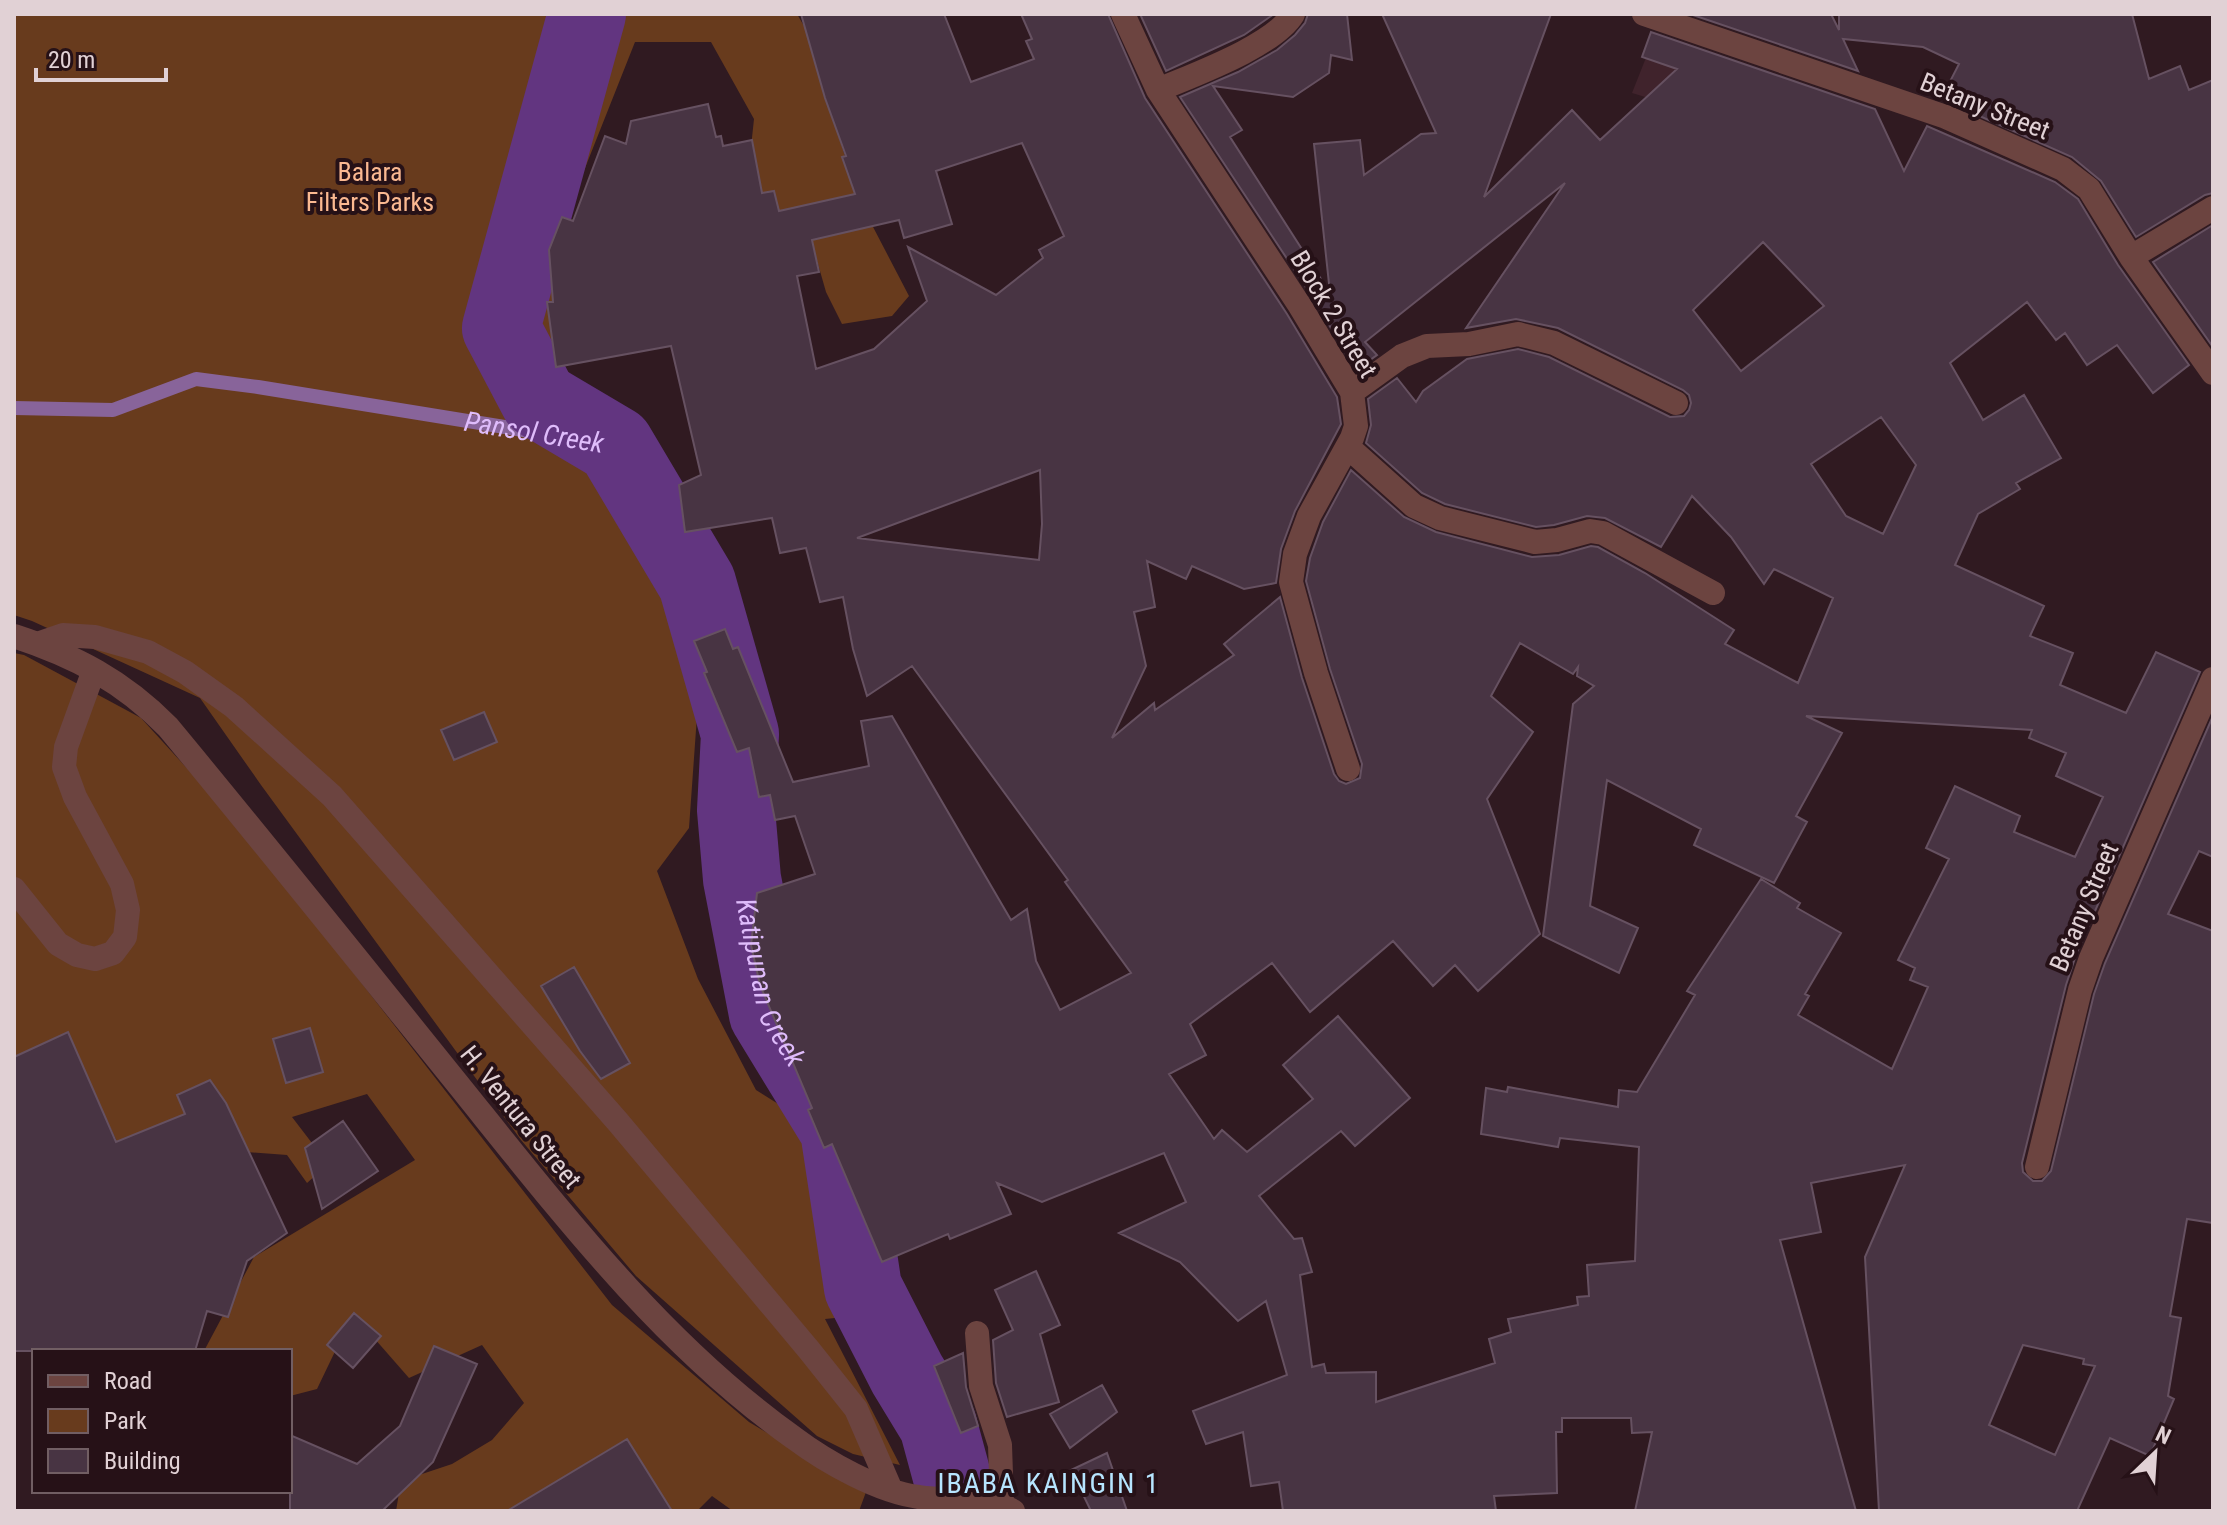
<svg xmlns="http://www.w3.org/2000/svg" width="2227" height="1525" font-family="'Roboto Condensed',sans-serif">
  <rect width="100%" height="100%" fill="#301a21"/>
  <path fill="#40232c" d="M1655 35 1720 55 1708 116 1632 93Z"/>
  <path fill="#683b1d" d="M14 14H797L814 43 834 122 859 200 909 296 892 316 842 324 826 292 806 222 762 230 748 175 754 119 711 42H635L566 216 574 318 562 366 621 423 699 688 689 828 657 871 698 979 756 1090 821 1131 855 1316 825 1319 900 1465 853 1454 817 1436 636 1276 521 1140 261 785 200 698 32 621 14 615Z
    M14 653 24 655 141 718 237 823 612 1305 749 1422 866 1492 859 1511H733L712 1496 697 1511H396L401 1481 452 1464 492 1440 524 1403 482 1345 409 1378 353 1314 317 1389 290 1396V1351H204L254 1257 415 1160 367 1094 292 1117 328 1164 307 1183 287 1155 234 1151 130 1169 68 1038 19 1057 14 1056Z"/>
  <g fill="none" stroke-linecap="round" stroke-linejoin="round">
    <path stroke="#88649a" stroke-width="14" id="s1" d="M14 408 113 410 196 379 258 387 615 445"/>
    <path stroke="#623580" stroke-width="78" id="s2" d="M587 14 501 328 539 400 615 445 697 583 740 734 736 810 742 879 768 1014 839 1130 863 1288 907 1374 938 1425 954 1484 956 1511"/>
  </g>
  <path fill="#483443" stroke="#665161" stroke-width="2" fill-rule="evenodd" d="M801 14H944L971 82 1034 59 1026 41 1032 39 1021 14H1108L1145 98 1287 314 1337 397 1341 424 1295 511 1281 549 1276 583 1244 589 1192 566 1186 579 1147 561 1155 607 1134 612 1146 666 1112 738 1154 703 1155 710 1234 655 1224 644 1280 597 1302 678 1334 774 1339 781 1346 784 1360 778 1362 764 1330 669 1306 581 1310 558 1323 522 1351 470 1404 517 1436 532 1532 557 1559 555 1591 546 1598 547 1645 573 1734 630 1725 644 1798 683 1833 598 1774 569 1764 584 1731 537 1692 496 1661 547 1605 518 1587 516 1554 525 1536 527 1445 504 1422 493 1366 443 1371 425 1368 399 1397 378 1416 402 1423 391 1467 359 1518 349 1549 357 1670 417 1684 416 1689 410 1691 403 1689 395 1683 390 1558 328 1516 319 1466 328 1565 183 1365 342 1377 355 1356 370 1313 298 1180 97 1238 72 1277 50 1295 35 1305 23 1308 14H1347L1352 60 1331 55 1329 73 1293 97 1213 86 1242 130 1230 137 1330 293 1314 144 1360 140 1364 175 1421 134 1436 133 1382 14H1551L1484 197 1572 110 1600 140 1677 69 1642 57 1651 32 1875 109 1904 171 1927 126 2055 182 2078 199 2118 265 2189 365 2153 393 2117 345 2087 365 2065 333 2056 340 2027 302 1950 363 1983 420 2024 395 2061 458 2016 483 2020 489 1978 514 1955 565 2044 606 2030 636 2073 653 2060 685 2126 713 2156 652 2200 672 2077 952 2066 985 2022 1163 2023 1172 2033 1181H2042L2051 1171 2094 994 2105 963 2213 716V857L2199 851 2168 914 2213 931V1223L2187 1219 2170 1316 2181 1318 2168 1396 2174 1399 2150 1456 2110 1438 2077 1511H1879L1865 1257 1905 1165 1811 1183 1821 1232 1780 1240 1856 1511H1635L1652 1432 1632 1433 1631 1418H1562V1432H1556L1557 1493 1494 1496 1496 1511H1283L1279 1482 1251 1486 1243 1432 1206 1444 1193 1411 1287 1375 1266 1301 1238 1321 1180 1262 1119 1233 1186 1202 1164 1153 1042 1202 997 1183 1011 1214 950 1239 948 1234 882 1262 832 1144 824 1148 808 1110 812 1108 760 985 751 945 757 893 815 874 795 816 775 820 770 795 759 797 749 748 737 752 704 673 707 672 694 641 725 629 733 649 738 647 793 782 869 766 861 721 892 716 1011 920 1027 909 1036 961 1060 1010 1131 973 1065 882 1068 880 912 666 867 696 853 649 843 597 820 602 806 548 780 553 772 518 685 532 679 485 701 475 671 346 556 367 547 302H553L549 250 562 217 573 221 605 136 626 144 631 121 708 104 716 137 721 136 723 146 752 140 762 193 774 191 779 211 855 194 842 157 846 156 825 98ZM1022 143 1064 236 1039 250 1043 258 996 295 908 247 927 301 874 349 816 369 797 276 819 272 812 240 899 220 904 238 952 224 936 171ZM1763 242 1824 306 1741 371 1693 310ZM1881 417 1916 465 1883 534 1846 516 1811 464ZM1040 470 1042 524 1039 560 857 538ZM1520 643 1573 674 1578 667 1577 676 1594 686 1573 704 1543 936 1619 973 1638 928 1590 906 1607 780 1701 829 1694 845 1774 883 1807 822 1796 816 1842 733 1806 716 2032 730 2029 738 2066 753 2056 776 2103 797 2075 857 2014 832 2020 816 1955 786 1926 848 1949 859 1898 960 1915 968 1910 980 1928 987 1892 1069 1798 1015 1809 996 1805 994 1841 933 1797 908 1800 903 1761 879 1687 991 1695 995 1637 1092 1619 1090 1618 1107 1508 1087 1507 1092 1486 1088 1481 1134 1558 1147 1560 1138 1639 1147 1635 1261 1587 1265 1589 1296 1577 1297 1578 1305 1508 1319 1511 1332 1489 1339 1495 1363 1376 1402V1372L1326 1373 1324 1364 1312 1367 1300 1275 1312 1272 1302 1238 1294 1239 1259 1196 1341 1131 1355 1146 1410 1098 1338 1016 1283 1065 1313 1099 1247 1152 1222 1130 1214 1139 1169 1074 1206 1055 1190 1024 1272 963 1310 1012 1393 941 1433 986 1455 965 1478 991 1540 934 1487 799 1533 732 1491 696ZM2023 1345 2084 1359 2083 1364 2095 1366 2055 1455 1989 1425Z
    M1140 14H1274L1244 35 1166 71Z
    M1690 14H1831L1839 30V14H2132L2149 79 2180 66 2189 90 2213 80V193L2205 195 2136 237 2101 181 2072 157 1941 99 1959 64 1923 47 1843 39 1858 71Z
    M2213 225V347L2153 262Z
    M484 712 497 742 454 760 441 730Z
    M574 967 630 1063 601 1079 580 1051 541 986Z
    M310 1028 323 1072 286 1083 273 1039Z
    M68 1032 116 1142 185 1114 177 1095 210 1080 226 1103 287 1233 247 1261 228 1317 207 1311 195 1351H14V1057Z
    M343 1121 378 1171 322 1209 305 1148Z
    M1036 1271 1060 1325 1040 1334 1059 1402 1007 1417 996 1383 993 1340 1013 1330 995 1290Z
    M354 1313 381 1336 353 1368 327 1345Z
    M434 1346 477 1364 433 1462 382 1511H290V1435L357 1464 400 1426Z
    M963 1353 966 1387 978 1426 961 1433 934 1366Z
    M1102 1385 1117 1412 1070 1448 1050 1414Z
    M627 1439 672 1511H507Z
    M1107 1453 1127 1511H1091L1071 1470Z"/>
  <g fill="none" stroke-linecap="round" stroke-linejoin="round">
    <path stroke="#6c4440" stroke-width="24" d="M1123 14 1158 90C1193 75 1274 46 1293 14
      M1644 14 1946 117 2063 169 2089 189 2131 257 2213 373
      M1158 90 1300 306 1352 392 1356 426 1352 438 1309 516 1295 554 1291 582 1316 673 1348 769
      M2131 257 2213 208
      M1352 392 1402 356 1427 346 1469 344 1518 334 1554 343 1676 403
      M1348 447 1414 506 1440 518 1535 542 1557 540 1590 531 1603 533 1713 593
      M14 636C75 656 123 681 168 727 270 850 369 974 469 1098 567 1220 666 1347 794 1438 826 1462 879 1492 919 1497 952 1502 983 1493 1013 1511
      M37 644 63 635 95 637 148 652 185 672 234 707 332 796 618 1122 809 1350 856 1409 891 1490
      M14 889 58 944 77 955 95 959 113 953 125 937 128 910 122 884 75 797 64 767 66 747 94 670
      M2037 1167 2080 990 2091 958 2213 679
      M977 1333 981 1386 1000 1445 1002 1504"/>
  </g>
  <g text-anchor="middle" stroke-width="8" stroke-linejoin="round" paint-order="stroke">
    <g font-size="26" fill="#e1d1d5" stroke="#261117">
      <text transform="translate(1985 106) rotate(22)" y="9">Betany Street</text>
      <text transform="translate(1334 314) rotate(59)" y="9">Block 2 Street</text>
      <text transform="translate(2084 907) rotate(-67)" y="9">Betany Street</text>
      <text transform="translate(521 1117) rotate(51)" y="9">H. Ventura Street</text>
    </g>
    <g font-size="26" fill="#fbb991" stroke="#261117">
      <text x="370" y="181">Balara<tspan x="370" dy="30">Filters Parks</tspan></text>
    </g>
    <g font-size="28" font-style="italic" fill="#dfbcfb" stroke="#261117">
      <text dy="10" stroke="none"><textPath href="#s1" startOffset="530">Pansol Creek</textPath></text>
      <text dy="10" stroke="none"><textPath href="#s2" startOffset="1066">Katipunan Creek</textPath></text>
    </g>
    <g font-size="28" letter-spacing="2" fill="#b6e5ff" stroke="#261117">
      <text x="1049" y="1493">IBABA KAINGIN 1</text>
    </g>
  </g>
  <rect width="2227" height="1525" fill="none" stroke="#e1d1d5" stroke-width="32"/>
  <rect x="32" y="1349" width="260" height="144" fill="#261117" stroke="#715e63" stroke-width="2"/>
  <rect x="48" y="1375" width="40" height="12" fill="#6c4440" stroke="#715e63" stroke-width="2"/>
  <text x="104" y="1389" font-size="24" fill="#e1d1d5">Road</text>
  <rect x="48" y="1409" width="40" height="24" fill="#683b1d" stroke="#715e63" stroke-width="2"/>
  <text x="104" y="1429" font-size="24" fill="#e1d1d5">Park</text>
  <rect x="48" y="1449" width="40" height="24" fill="#483443" stroke="#715e63" stroke-width="2"/>
  <text x="104" y="1469" font-size="24" fill="#e1d1d5">Building</text>
  <g transform="translate(2155 1453) rotate(25)" stroke="#261117" stroke-width="6" paint-order="stroke">
  <path d="M0-6L14 30L0 20L-14 30Z" fill="#e1d1d5"/>
  <text y="-12" font-size="22" font-weight="bold" text-anchor="middle" fill="#e1d1d5">N</text>
  </g>
  <path d="M36 68v12h130v-12" fill="none" stroke="#e1d1d5" stroke-width="4"/>
  <text x="48" y="68" font-size="24" fill="#e1d1d5" stroke="#261117" stroke-width="6" paint-order="stroke">20 m</text>
</svg>
